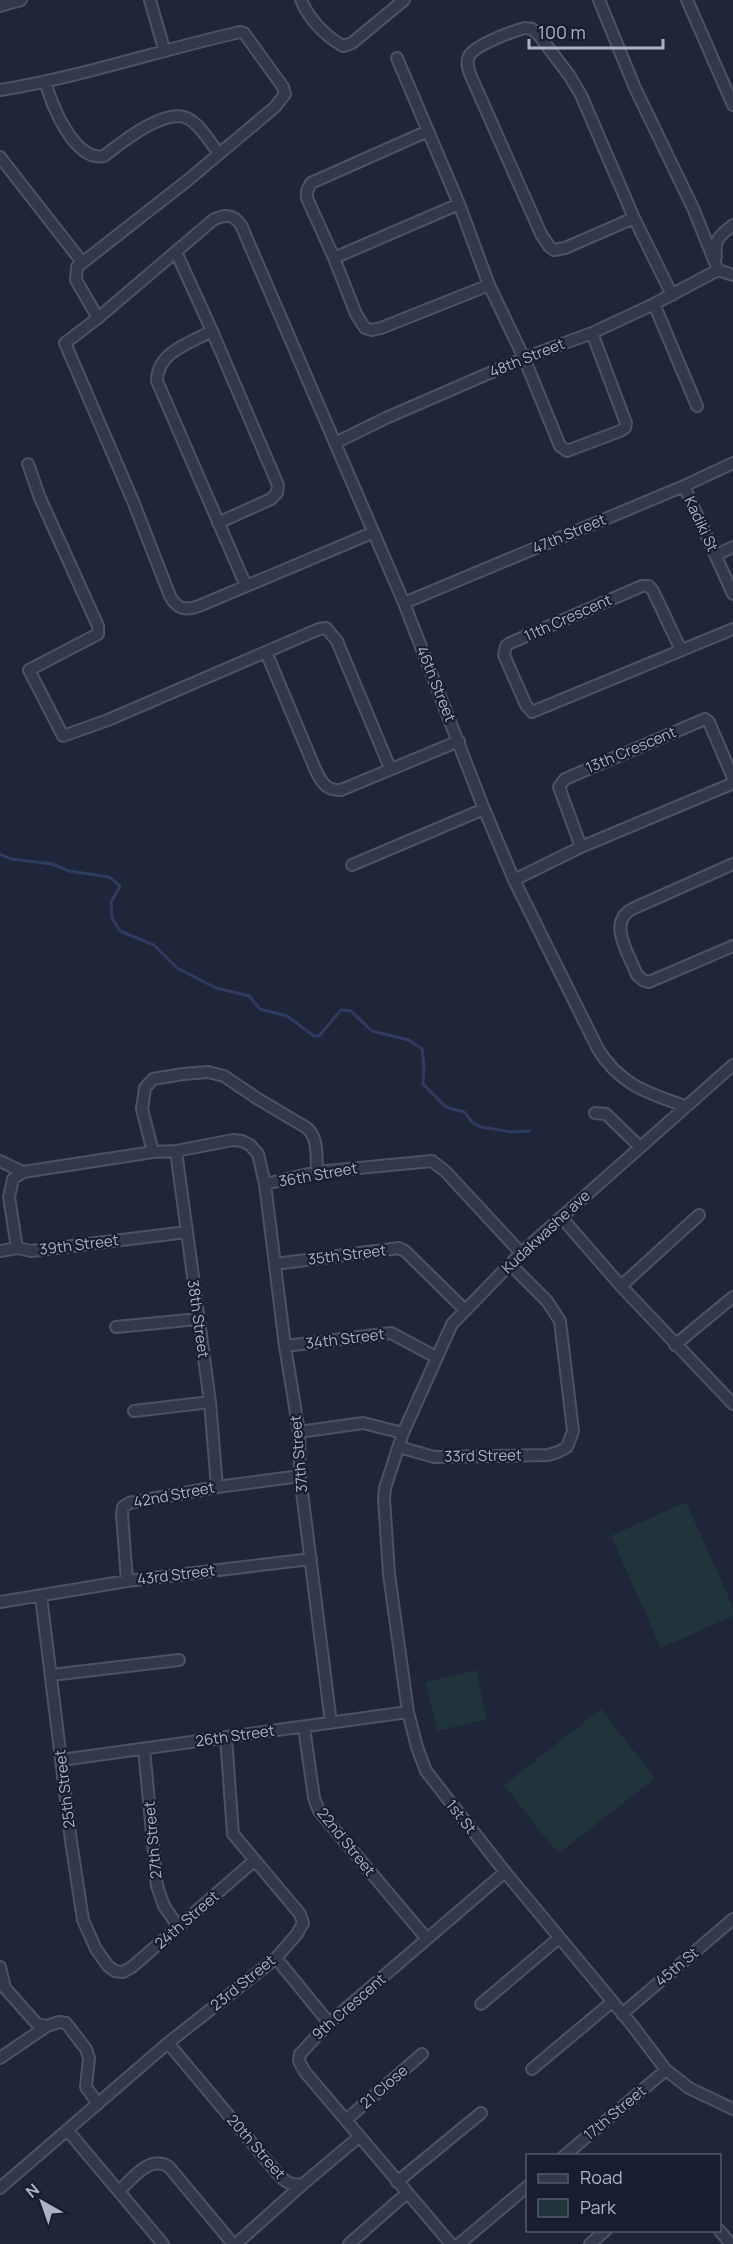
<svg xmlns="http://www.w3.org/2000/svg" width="733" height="2244" font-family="Manrope,sans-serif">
  <rect width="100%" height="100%" fill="#1f263a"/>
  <path fill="#21343b" d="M686 1502 733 1607V1616L661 1648 611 1536Z
    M476 1670 487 1719 437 1731 426 1682Z
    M601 1709 655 1778 558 1854 504 1785Z"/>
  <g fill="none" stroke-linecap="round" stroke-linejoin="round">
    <path stroke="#2f3c61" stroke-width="3" d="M0 854 11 859 52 864 69 871 109 877 120 886 111 902 112 918 120 931 154 945 177 968 216 988 249 996 260 1009 287 1016 314 1036H319L341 1010 351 1011 372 1031 409 1040 422 1049 424 1066 423 1084 446 1107 464 1112 473 1123 481 1127 511 1132 529 1131"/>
    <g stroke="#4d5365" stroke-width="14">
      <path id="minor" d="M150 0 164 49
        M301 0C309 19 325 36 343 46L352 43 404 0
        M599 0 635 88 693 208 718 270
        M687 0 733 105
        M0 6 21 0
        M397 58 459 204 489 285 524 358 560 446 567 451 620 431 625 428 626 423 592 333
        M46 83C51 105 75 162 104 156 121 143 164 108 187 118 200 124 210 143 219 153
        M0 90C81 77 160 50 240 32L244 33 283 87 285 94 275 107 188 180 77 267 76 280 98 318
        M428 131 311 183 307 191V198L334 258 356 314 365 328 372 330 381 328 489 285
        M0 157 82 262
        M634 218 565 248 554 250 549 246 541 234 470 74C468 68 466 62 469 56 475 45 513 31 525 28L532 29 538 34 569 75 581 95 634 218 672 295
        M176 252 212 331 278 485 277 493 271 499 218 523
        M716 257C714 239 719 236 733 225
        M334 258 459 204
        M718 270 733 275
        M654 304 697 406
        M212 331C190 343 157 352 157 381L246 586
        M335 443 386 418 524 358 592 333 654 304 718 270
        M28 464 40 498 98 626V634L29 670 63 736 108 720 319 629 326 628 337 641 390 768
        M684 486 733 594
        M372 533 199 606C185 611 177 609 170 596L133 501 65 343 98 318 213 220C225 214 233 214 241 225L404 603 484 809 514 880 598 1049C620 1085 648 1093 685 1106
        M716 555 733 547
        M404 603 684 486 733 463
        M681 650 653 591 649 586H642L510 643 506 646 504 655 526 705 532 712 733 629
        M266 652 316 771C322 783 327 791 341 790L459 741
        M581 847 559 787 565 779 705 719 709 722 733 778
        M733 864 632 909C607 923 629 954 637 975L643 980 649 982 733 946
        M352 865 484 809
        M514 880 581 847 729 785 733 782
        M733 1065 521 1253 452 1324 403 1433 385 1488 384 1498 389 1574 408 1712 417 1747 426 1771 505 1872 632 2025 666 2070 689 2088 733 2109
        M595 1113 606 1114 640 1147
        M176 1151 210 1402 217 1487
        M153 1152 142 1109 145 1088 153 1079 183 1074 208 1072 224 1076 258 1099 307 1128C319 1139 316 1157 317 1172
        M0 1161 23 1172 153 1152 176 1151 233 1140 242 1141 250 1145 258 1154 265 1184 285 1346 299 1432 300 1476 331 1723
        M23 1172 13 1179 9 1197 17 1248 31 1251 187 1232
        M265 1184 317 1172 432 1161 445 1171 521 1253
        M561 1217 621 1286 733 1404
        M0 1251 17 1248
        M275 1264 399 1248 405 1251 465 1310
        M621 1286 699 1215
        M116 1327 198 1319
        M675 1345 733 1297
        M285 1346 391 1333 436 1357
        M134 1411 210 1402
        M299 1432 363 1423 403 1433
        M399 1447 434 1457 548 1455 558 1452 567 1447 573 1431 560 1321 547 1301 510 1264
        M127 1581 122 1514 123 1507 129 1503 217 1487 300 1476
        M41 1596 71 1841 83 1920 96 1949 108 1966 115 1971 123 1972 132 1967 255 1860
        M0 1602 127 1581 311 1559
        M51 1675 179 1660
        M304 1727 314 1798 319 1811 427 1939
        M144 1749 157 1886 164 1906 178 1926
        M61 1760 408 1712
        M276 1958 329 2023
        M0 1967 5 1988 37 2024 47 2026 59 2022 66 2023 86 2049 89 2058 86 2087 98 2104
        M481 2004 559 1938
        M622 2014 733 1919
        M168 2043 277 2173C285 2182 291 2186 303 2184L359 2137
        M0 2058 47 2026
        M532 2069 612 2002
        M346 2120 422 2054
        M68 2131 163 2244
        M564 2156 666 2070
        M397 2182 481 2113
        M0 2188 168 2043 276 1958 297 1934 303 1923 300 1914 233 1834 226 1737
        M119 2191C132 2179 150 2154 169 2167L233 2244
        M719 2230 731 2244
        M236 2244 303 2184
        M349 2244 407 2193
        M451 2244 305 2072 299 2061 300 2054 329 2023 505 1872
        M459 2244 528 2186
        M590 2244 606 2230"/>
    </g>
    <use href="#minor" stroke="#33394a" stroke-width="10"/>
  </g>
  <g text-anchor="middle" stroke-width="4.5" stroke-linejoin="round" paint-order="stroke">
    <g font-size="15" fill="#adb3c7" stroke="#181e2f">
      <text transform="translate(527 358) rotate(-22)" y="5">48th Street</text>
      <text transform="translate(701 524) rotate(65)" y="5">Kadiki St</text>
      <text transform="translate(569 534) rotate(-23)" y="5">47th Street</text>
      <text transform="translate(568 618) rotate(-24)" y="5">11th Crescent</text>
      <text transform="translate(436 684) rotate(68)" y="5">46th Street</text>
      <text transform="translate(631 750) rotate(-23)" y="5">13th Crescent</text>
      <text transform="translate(318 1175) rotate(-10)" y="5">36th Street</text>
      <text transform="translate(546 1232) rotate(-43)" y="5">Kudakwashe ave</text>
      <text transform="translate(79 1245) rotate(-7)" y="5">39th Street</text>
      <text transform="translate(347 1255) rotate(-7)" y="5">35th Street</text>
      <text transform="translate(198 1319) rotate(82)" y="5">38th Street</text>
      <text transform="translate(345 1339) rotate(-7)" y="5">34th Street</text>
      <text transform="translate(299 1454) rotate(-95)" y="5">37th Street</text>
      <text transform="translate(483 1456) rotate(-1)" y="5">33rd Street</text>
      <text transform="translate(174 1495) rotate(-11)" y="5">42nd Street</text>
      <text transform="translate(176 1575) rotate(-7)" y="5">43rd Street</text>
      <text transform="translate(235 1736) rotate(-8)" y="5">26th Street</text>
      <text transform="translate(65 1789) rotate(-97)" y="5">25th Street</text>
      <text transform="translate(461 1817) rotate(52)" y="5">1st St</text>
      <text transform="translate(153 1840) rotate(-95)" y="5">27th Street</text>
      <text transform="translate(346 1842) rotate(51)" y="5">22nd Street</text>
      <text transform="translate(187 1920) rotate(-41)" y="5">24th Street</text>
      <text transform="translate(677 1967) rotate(-40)" y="5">45th St</text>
      <text transform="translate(243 1983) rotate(-39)" y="5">23rd Street</text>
      <text transform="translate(349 2007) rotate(-41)" y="5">9th Crescent</text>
      <text transform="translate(384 2087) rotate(-41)" y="5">21 Close</text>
      <text transform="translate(615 2113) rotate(-40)" y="5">17th Street</text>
      <text transform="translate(256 2147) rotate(49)" y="5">20th Street</text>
    </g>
  </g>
  <rect x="526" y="2154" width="195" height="78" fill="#181e2f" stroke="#545a6c" stroke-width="1.5"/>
  <rect x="538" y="2174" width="30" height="9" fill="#33394a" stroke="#545a6c" stroke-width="1.5"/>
  <text x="580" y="2184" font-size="18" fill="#adb3c7">Road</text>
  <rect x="538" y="2199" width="30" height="18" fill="#21343b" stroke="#545a6c" stroke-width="1.5"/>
  <text x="580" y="2214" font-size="18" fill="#adb3c7">Park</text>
  <g transform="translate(42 2202) rotate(320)" stroke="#181e2f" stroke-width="4.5" paint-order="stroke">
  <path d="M0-4.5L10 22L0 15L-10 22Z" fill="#adb3c7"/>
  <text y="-9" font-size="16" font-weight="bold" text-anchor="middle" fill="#adb3c7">N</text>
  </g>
  <path d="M529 39v9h134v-9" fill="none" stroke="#adb3c7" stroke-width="3"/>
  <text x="538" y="39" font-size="18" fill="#adb3c7" stroke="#181e2f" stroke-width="4.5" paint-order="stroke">100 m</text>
</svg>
